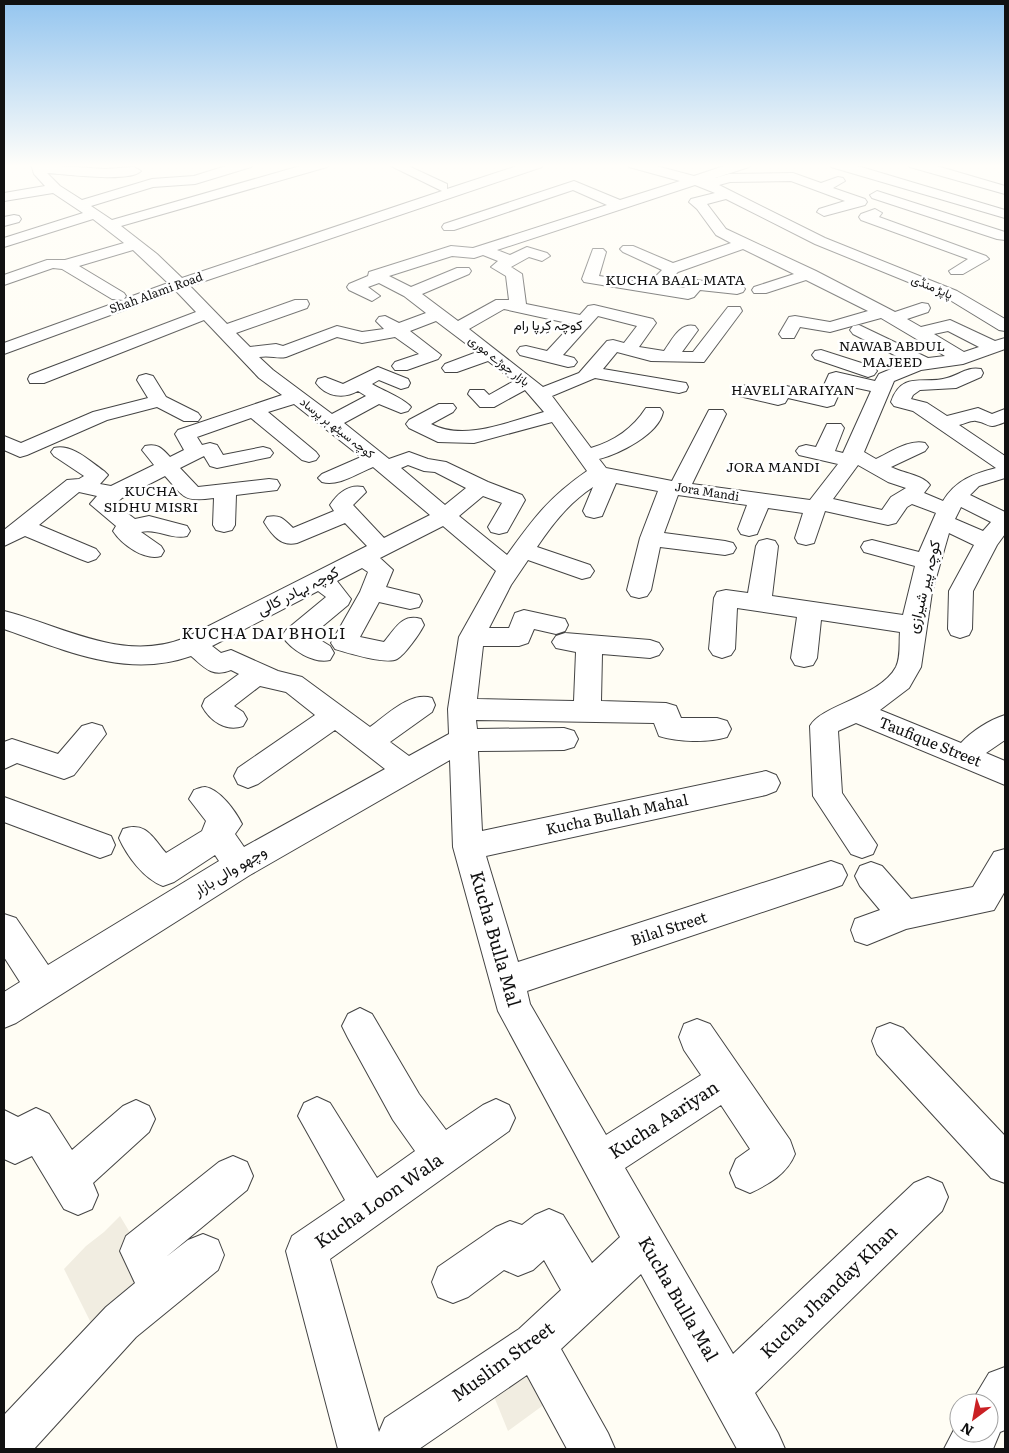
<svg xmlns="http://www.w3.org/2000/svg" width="1009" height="1453" font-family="Literata,Vazirmatn,serif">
  <rect width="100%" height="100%" fill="#fffdf4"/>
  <path fill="#f1ede1" d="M120 1216 141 1251 160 1290 101 1343 64 1269 86 1246 104 1232Z
    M534 1344 560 1393 508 1431 486 1377Z"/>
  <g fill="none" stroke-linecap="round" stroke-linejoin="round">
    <g stroke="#444" stroke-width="2">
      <path id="minor" d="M31 164 105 169 134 167 141 171C130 183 64 174 47 173L60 186 82 200 152 179 194 176 232 164H252L251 167 195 184 153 187 91 206 112 220 307 164H328L327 167 121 226 157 254 182 278 442 191 387 164H404L447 184V189L523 164H543L542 167 190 286 227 324 295 300H307L309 304 307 308 236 333 250 347 276 344 283 346 337 326 362 332 384 329 376 321 379 317 385 316 399 323 426 313 404 296 379 283 368 287 380 296 372 301 349 290 347 287 349 284 368 276 369 272 451 246 473 248 607 205 573 190 454 230H444L442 227 444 224 574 181 620 200 680 181 629 167 628 164H649L694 176 730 164H750L749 167 715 178 729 174 793 173 821 183 838 177 843 178 845 181 833 188 865 199 867 202 865 205 824 216 817 212 819 209 845 201 791 181 730 182 719 185 825 238 957 291 1005 319V331L999 330 945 297 815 244 726 199 707 204 726 229 816 271 895 312 922 303 928 304 930 308 928 312 907 319 921 327 950 320 995 341 1005 338V349L963 364 921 370 894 381 864 452 876 459C891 452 909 439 925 443L928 447 925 451 891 467C902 473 923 475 930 485L924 493 943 501C956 480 973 474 996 468L913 411 894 406 891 402C902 370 924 385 947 378 959 375 968 366 981 369L983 373 981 377 956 388 920 390 913 395 911 399 927 403 947 416 978 408 992 414 1005 409V422C986 430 992 424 976 421 972 420 964 424 959 425L1005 456V478L979 486 970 495 1005 512V534L997 545 973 591 972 629 969 635 960 638 951 635 948 629 949 591 974 545 949 533 932 592 921 667 909 688 880 710 961 743C972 731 989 720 1005 715V740L986 753 1005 761V785L856 723 838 731 842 793 877 845 873 854 862 858 851 854 813 796 810 726C821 705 880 697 896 667 901 657 899 643 900 632L821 620 817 658 813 665 804 667 795 665 791 658 797 617 737 608 735 649 731 655 722 658 713 655 709 649 714 598 717 592 726 590 748 593 756 546 759 541 767 539 775 541 778 546 772 596 903 615 915 566 864 552 861 547 864 542 872 540 919 552 936 513 912 504 907 507 896 523 888 525 825 511 814 543 806 545 798 543 795 538 803 513 768 508 757 534 749 536 741 534 738 529 747 505 678 495 664 533 725 541 733 543 736 548 733 553 725 555 660 547 651 590 647 596 639 598 631 596 627 590 640 538 658 491 616 483 602 516 594 518 586 516 583 511 593 487C569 503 553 523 537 547L590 565 594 571 590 577 582 579 528 560 511 585 489 628H509L515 613 524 610 565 619 568 625 565 631 556 634 534 629 528 643 519 646H483L477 699 574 701 576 652 556 648 552 642 556 636 565 633 650 640 659 643 663 649 659 655 650 658 602 654 601 701 666 703 676 706 681 718H717L727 721 731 729 727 737C708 743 678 742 659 736L654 723 476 720 477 729 564 728 574 731 578 739 574 747 564 750 478 751 482 831 766 771 776 775 780 783 776 791 766 795 486 856 518 962 831 861 842 865 847 875 842 885 831 889 527 991 530 1004 606 1135 701 1075 684 1050 679 1037 684 1024 697 1019 710 1024 790 1140 795 1154C787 1174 769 1184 750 1193L736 1187 730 1173 736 1159 750 1149 721 1105 625 1168 733 1354 914 1183 928 1177 942 1183 948 1197 942 1211 755 1393 778 1433 785 1449H737L641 1274 561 1349 608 1433 615 1449H567L527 1375 419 1449H384L383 1447 384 1449H338L286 1251 292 1236 345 1200 298 1116 304 1103 317 1097 330 1103 377 1178 415 1151 393 1120 348 1038 342 1026 348 1014 360 1008 372 1014 419 1094 446 1130 483 1105 496 1099 509 1105 515 1118 509 1131 330 1259 379 1432 385 1418 519 1329 561 1290 544 1260 533 1270 518 1276 504 1270 468 1297 453 1303 438 1297 432 1282 438 1267 496 1227 510 1221 522 1225 535 1215 549 1209 563 1215 592 1263 620 1237 498 1011 453 847 450 760 250 875 16 1023 4 1028V992L20 982 4 957V914L16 918 48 965 219 861 215 855 174 882 163 886C144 879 127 856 119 838L123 829C146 821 153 838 166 853L202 831 206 821 189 799 194 790C197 789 202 787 205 787 220 789 236 812 242 824L235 834 244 847 385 769 335 730 258 784 248 788 238 784 234 776 238 768 315 715 286 692 260 686 234 706 243 712 247 719 243 726C226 732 210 721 202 706L205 699 239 674 231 670C212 678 204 667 191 656 127 679 64 650 4 629V611C63 626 123 663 185 638L367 546 345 523 297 543C281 547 272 535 264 522L267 517C280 514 284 519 293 528L334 511 330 505C338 493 348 484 363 487L366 492 353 505 384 538 430 515 373 467C358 473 338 487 322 482L318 478 322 474 361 457 294 404 268 412 316 452 319 456 316 460 309 462 302 460 251 418 197 437 202 445 210 443 217 445 223 455 263 447 270 449 273 453 270 457 217 468 210 466 204 456 180 468 198 487 269 479 277 480 280 485 277 490 236 495 235 525 232 530 224 532 216 530 213 525 214 498C183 502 185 498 165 476L122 498 115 504 135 519 149 516 187 526 190 531 187 536C171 540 157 528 141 532L161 546 164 551 161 556C145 561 122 545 113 531L116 526 90 504 97 496 79 492 39 525 96 549 100 554 96 559 88 562 80 559 25 536 4 546V530L67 480 79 479 84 476 54 456 51 452 54 448C71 443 90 461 104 471L108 475 100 484 111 486 154 465 142 450 145 446C157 443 162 448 170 457L184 450 175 434 178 430 282 395 259 378 204 320 44 383H30L28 379 30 375 196 312 176 291 4 354V343L123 300 112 299 62 269 53 268 4 285V275L47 260H65L124 243 93 219 4 247V238L83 213 53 193 4 201V193L45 186 34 174ZM695 185 715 193 691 199 689 202 697 209 716 235 731 243 673 263 633 246H623L620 249 623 252 662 270 653 279V284L599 276 606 252 603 249H593L582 279 584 282 688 299 694 297 700 290 737 294 743 292 745 289 743 286 696 280 690 282 684 288 669 286V280L678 272 743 249 794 274 754 287 752 290 754 293H766L806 280 868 311 830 322 795 316 789 317 779 334 782 338H794L800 327 830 332 881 318 945 356 928 358 859 325 853 326 850 330 853 334 908 362 879 374 875 381 836 372 829 374 820 394 782 385 775 387 772 392 742 385 735 387 733 391 735 395 778 405 785 403 788 398 827 407 834 405 843 385 871 391 843 453 835 451 844 428 841 424H827L816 447 806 445 799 447 796 451 799 455 838 464 810 500 692 484 726 414 723 410H709L672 481 606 468 599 459C619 454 659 434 663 412L660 408H646C633 428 615 441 591 448L552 396 595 378 679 393 686 391 688 387 686 383 603 369 617 352 651 361 704 362 742 311 740 307H728L693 352H682L698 330 695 326C680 322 672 340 664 351L639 347 656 323 653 319 594 305 588 306 580 315 526 304 522 274 511 267 529 257 542 261 550 256 547 253 527 247 510 255 497 250ZM133 250 168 283 124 299 126 296 124 293 79 266ZM483 255 498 261 491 267 506 276 509 300H496L458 321 422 294 469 274 471 271 469 268H457L411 287 389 276 452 256 474 258ZM504 309 572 324 547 351 526 346 520 347 517 351 520 355 568 367 574 366 577 362 574 358 563 355 598 316 637 326 624 343 613 340 607 341 579 373 543 387 469 329ZM436 321 477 352 445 364 442 368 445 372H457L488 361 514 381 489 395 484 390H470L468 394 480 407H494L525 390 544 412C510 421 465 442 431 424L453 412 456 408 453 404H439L409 420 406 424 409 428 438 442 474 443 552 422 587 471C548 498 534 518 507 555L459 516 483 496 502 503 488 527 491 532 499 534 507 532 525 500 522 495 488 482 446 462 428 459 409 452 389 459 344 423 379 404 401 413 408 411 411 407C405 399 382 390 372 384L379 380 401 389 408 387 410 383 408 379 378 367 343 384 325 377 318 379 316 383C326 397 344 399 358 391L366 396 332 414 273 370 259 357C271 355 277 359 286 357L337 337 362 343 395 337 419 354 395 362 392 366 395 370H407L438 359 441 355 410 331ZM948 331 979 347 964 352 934 334ZM408 465 424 471 435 472 466 488 445 505 401 468ZM858 465 888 482 906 488 891 497 882 510 833 499ZM961 507 991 522 983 531 955 519ZM443 526 496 571 459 637 448 709 449 734 409 756 390 742 432 712 435 705 432 698C410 691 387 715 370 727L302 677 278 671 231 650 221 653 212 646 318 591 326 597 286 630 282 636C291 650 314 664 330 660L334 653 330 646 312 635 348 605 351 599 337 581 362 568 368 572 360 592 331 643 335 649C348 653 386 665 397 659 405 655 420 633 424 625L421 619C402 613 395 629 384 642L360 637 379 602 410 609 419 607 422 601 419 595 386 587 393 570 380 558Z
        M830 164H851L1005 210V218L831 167Z
        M909 164H930L1005 186V194L910 167Z
        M877 191 1005 232V240L997 239 872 198 870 195Z
        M875 209 882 213 879 217 986 256 989 259 963 274H951L949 271 968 259 861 220 859 217 861 214Z
        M14 215 19 216 21 219 19 222 4 226V217Z
        M821 350 874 367 877 371 874 375 868 377 815 359 812 355 815 351Z
        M146 374 153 376 166 397 198 413 201 417 198 421H184L157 407 107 420 27 455 20 457 4 450V436L21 443 93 412 148 398 137 380 139 376Z
        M92 723 102 726 106 734 74 775 64 779 17 763 4 769V742L12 739 58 754 82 726Z
        M4 797 111 836 115 845 111 854 100 858 4 822Z
        M1005 849V891L994 910 906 929 867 945 855 941 851 930 855 919 880 910 860 886 855 876 860 866 871 862 882 866 911 899 973 887 994 852Z
        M890 1023 903 1028 1005 1136V1183L991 1178 877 1054 872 1041 877 1028Z
        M136 1100 149 1106 155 1119 149 1132 93 1183 98 1195 92 1209 78 1215 64 1209 32 1156 15 1164 4 1159V1110L18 1117 36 1108 49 1114 72 1150 123 1106Z
        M233 1156 247 1162 253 1176 247 1190 166 1257 188 1240 203 1234 218 1240 224 1255 218 1270 136 1337 34 1449H4V1415L106 1307 135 1283 120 1251 126 1236 219 1162Z
        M1005 1367V1430L1000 1432 993 1449H944L959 1420V1433H989V1403H971L989 1373Z"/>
    </g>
    <use href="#minor" fill="#fff" fill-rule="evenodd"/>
  </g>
  <linearGradient id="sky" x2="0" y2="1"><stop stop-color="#94c5ef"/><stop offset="0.45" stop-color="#fffefa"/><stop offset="1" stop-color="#fffefa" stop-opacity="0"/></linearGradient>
  <rect width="1009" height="368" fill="url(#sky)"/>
  <g text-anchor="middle" stroke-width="5" stroke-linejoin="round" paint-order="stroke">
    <g font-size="12" fill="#111" stroke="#fff">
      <text transform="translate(932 287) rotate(23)" y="4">پاپڑ منڈی</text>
      <text transform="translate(156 293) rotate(-20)" y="4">Shah Alami Road</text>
      <text transform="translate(499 361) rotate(38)" y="4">بازار جوڑے موری</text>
      <text transform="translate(337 428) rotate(38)" y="4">کوچہ سیٹھ ہر پرساد</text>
      <text transform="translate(707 492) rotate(9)" y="4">Jora Mandi</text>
    </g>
    <g font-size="14" fill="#111" stroke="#fff">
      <text x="675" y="285">KUCHA BAAL MATA</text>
      <text x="548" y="330">کوچہ کِرپا رام</text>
      <text x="892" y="351">NAWAB ABDUL<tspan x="892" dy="16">MAJEED</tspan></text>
      <text x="793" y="395">HAVELI ARAIYAN</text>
      <text x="773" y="472">JORA MANDI</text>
      <text x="151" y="496">KUCHA<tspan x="151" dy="16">SIDHU MISRI</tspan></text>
    </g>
    <g font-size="15" fill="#111" stroke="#fff">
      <text transform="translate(924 587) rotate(-76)" y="5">کوچہ پیر شیرازی</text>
      <text transform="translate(298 591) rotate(-27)" y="5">کوچہ بہادر کالی</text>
      <text transform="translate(930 742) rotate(22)" y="5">Taufique Street</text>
      <text transform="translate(617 815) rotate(-12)" y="5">Kucha Bullah Mahal</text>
      <text transform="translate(230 871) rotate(-31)" y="5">وچھو والی بازار</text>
      <text transform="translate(669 929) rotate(-18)" y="5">Bilal Street</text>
    </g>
    <g font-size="16" letter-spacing="1" fill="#111" stroke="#fff">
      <text x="264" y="639">KUCHA DAI BHOLI</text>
    </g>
    <g font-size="18" fill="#111" stroke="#fff">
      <text transform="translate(495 939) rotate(74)" y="6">Kucha Bulla Mal</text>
      <text transform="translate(664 1120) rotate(-33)" y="6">Kucha Aariyan</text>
      <text transform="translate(379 1201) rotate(-35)" y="6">Kucha Loon Wala</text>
      <text transform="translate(829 1292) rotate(-44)" y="6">Kucha Jhanday Khan</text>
      <text transform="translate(678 1299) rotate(60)" y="6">Kucha Bulla Mal</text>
      <text transform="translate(503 1362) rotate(-36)" y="6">Muslim Street</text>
    </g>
  </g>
  <rect width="1009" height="1453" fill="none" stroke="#111111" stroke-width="10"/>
  <g transform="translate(974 1418) rotate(212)"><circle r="24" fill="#ffffff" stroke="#a0a0a0"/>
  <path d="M0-4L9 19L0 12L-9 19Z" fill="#ca2024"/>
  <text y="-8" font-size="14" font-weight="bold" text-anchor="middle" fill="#111111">N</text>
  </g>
</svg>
